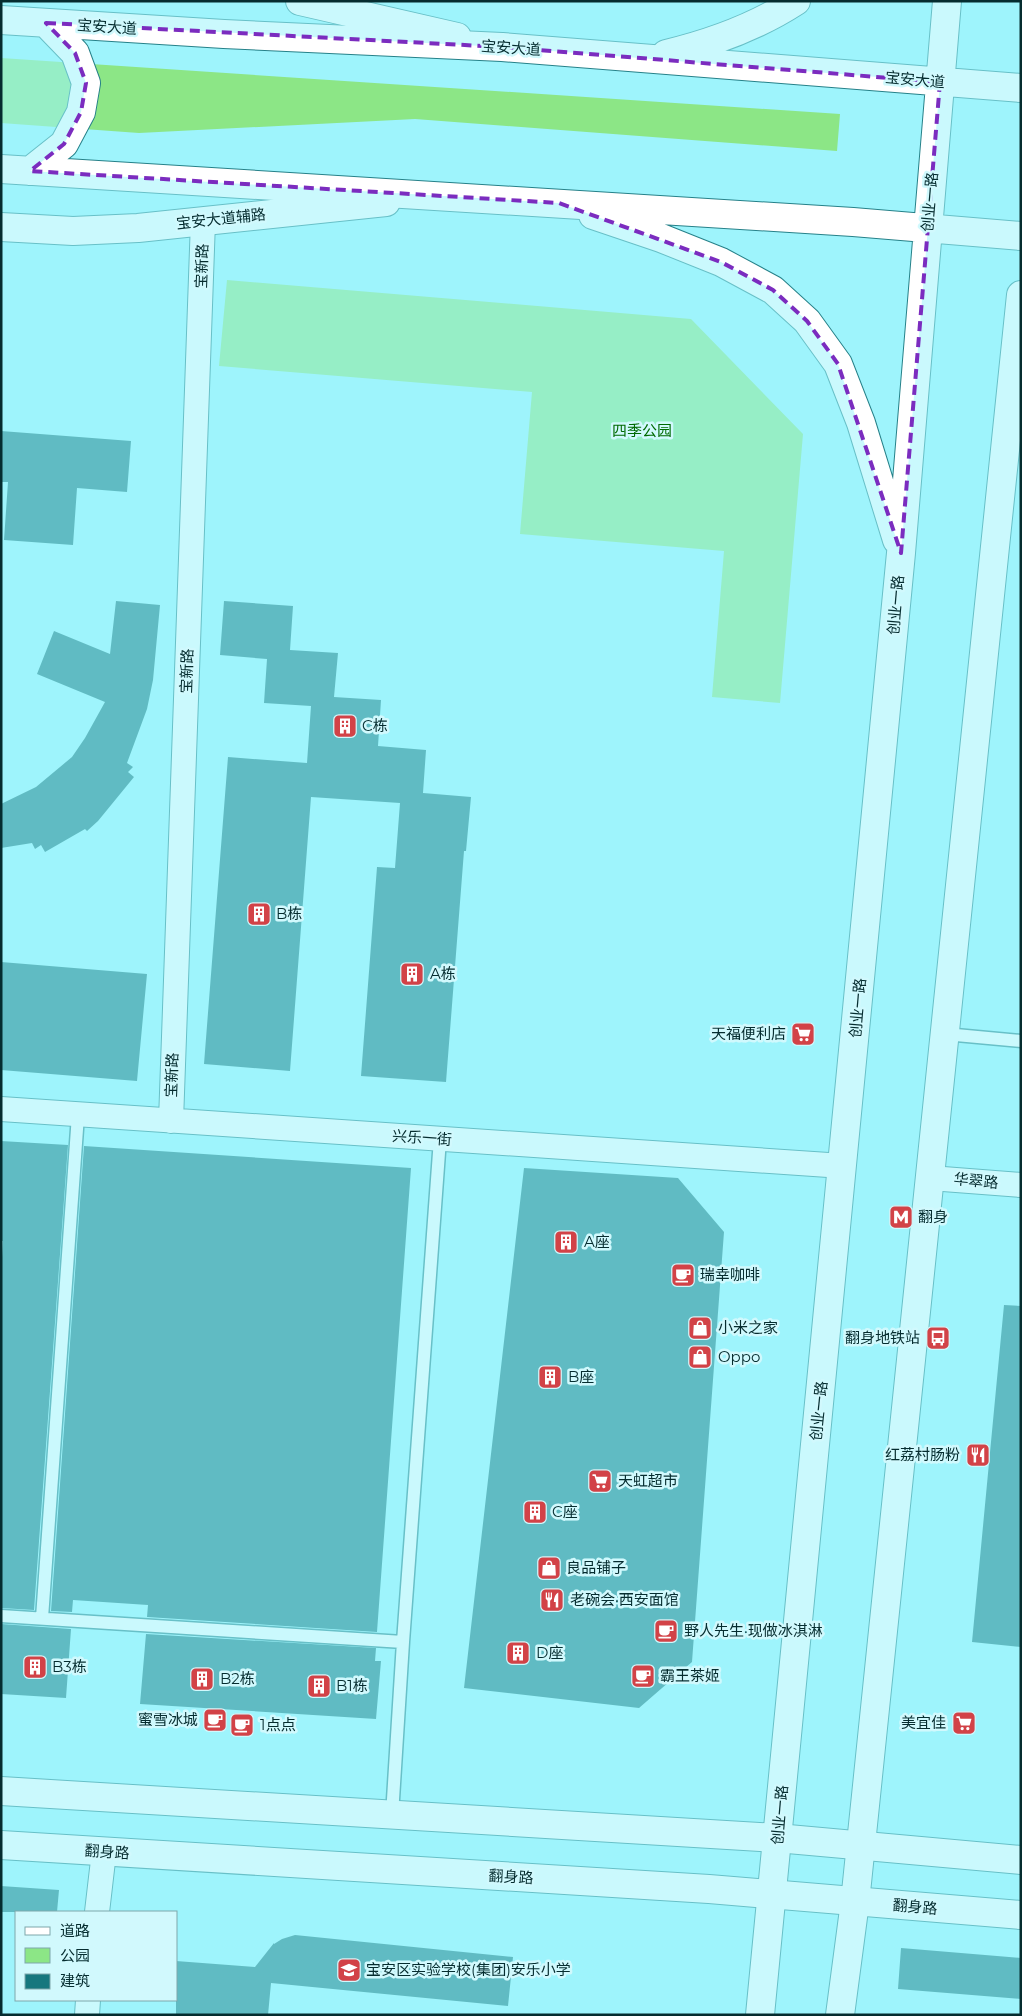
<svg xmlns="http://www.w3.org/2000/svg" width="1022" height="2016" font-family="Montserrat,'Noto Sans SC',sans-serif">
  <rect width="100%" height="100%" fill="#9ef4fc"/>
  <path fill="#8ce686" d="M1 58 840 114 837 151 415 119 139 133 1 123Z
    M227 280 691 319 803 434 780 703 712 697 724 551 520 534 532 392 219 366Z"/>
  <path fill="#16777e" d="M1 431 131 441 127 492 77 488 73 545 4 540 8 482H1Z
    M116 601 160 605 153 680 147 709 127 763 133 767 128 772 134 777 98 821 87 831 85 829 45 852 41 845 35 849 32 843 1 848V804L36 787 72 757 85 738 105 702 37 674 54 631 110 654Z
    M224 601 293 606 290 650 338 653 334 697 381 700 378 746 426 750 423 793 471 797 466 851H464L446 1082 361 1076 377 867 395 868 400 803 311 797 290 1071 204 1064 228 757 307 763 311 706 264 703 267 659 220 655Z
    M1 962 147 974 137 1081 1 1070Z
    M1 1141 68 1145 34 1610 1 1608V1273L3 1241H1Z
    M84 1146 411 1168 377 1632 147 1617 148 1605 73 1600 72 1612 51 1611Z
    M524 1168 678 1178 724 1232 692 1662 639 1708 464 1688Z
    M1004 1305 1021 1306V1647L972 1642Z
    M1 1624 71 1629 66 1698 1 1694Z
    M146 1634 376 1648 375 1661H381L376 1719 140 1704Z
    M1 1886 59 1890 57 1912H1Z
    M295 1935 513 1957 508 2006 271 1983 268 2015H176V1961L255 1967 274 1943V1944L282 1939Z
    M901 1948 1021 1958V1999L898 1989Z"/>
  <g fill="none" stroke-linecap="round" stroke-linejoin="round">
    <g stroke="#268189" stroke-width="15">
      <path id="service" d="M945 1034 1021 1041
        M1 1616 403 1642 392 1815
        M42 1618 78 1115
        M403 1642 440 1139"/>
    </g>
    <g stroke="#268189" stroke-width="26">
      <path id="minor" d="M1 1109 843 1166
        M171 1121 203 221
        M930 1178 1021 1185
        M97 1912 104 1852
        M87 2015 88 2000"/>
    </g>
    <g stroke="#268189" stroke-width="30">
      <path id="secondary" d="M300 1 457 37
        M1 227 73 231 138 228 386 202
        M1 1791 777 1838 1021 1860
        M1 1845 709 1889 1021 1915"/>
    </g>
    <g stroke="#268189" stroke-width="30">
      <path id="primary" d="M1 20 224 34 502 47 1021 88
        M666 54C712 43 756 27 796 1
        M1 169 853 222 1021 236
        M30 171 64 144 81 112 86 83 75 53 46 23
        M593 215 661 238 721 262 773 290 807 321 838 364 861 423 897 540
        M760 2015 901 553 947 1
        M840 2015 855 1902 1021 295"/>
    </g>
    <use href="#service" stroke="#fff" stroke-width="12"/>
    <use href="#minor" stroke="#fff" stroke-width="24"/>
    <use href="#secondary" stroke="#fff" stroke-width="28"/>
    <use href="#primary" stroke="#fff" stroke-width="28"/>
  </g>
  <path d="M0 0H1022V2016H0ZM46 23 502 47 940 82 901 553 838 364 807 321 773 290 721 262 559 203 30 171 64 144 81 112 86 83 75 53Z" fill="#9ef4fc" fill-opacity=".55" fill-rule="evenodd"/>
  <path fill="none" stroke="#7b2cbf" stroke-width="4" stroke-dasharray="10 6" stroke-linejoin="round" d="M46 23 502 47 940 82 901 553 838 364 807 321 773 290 721 262 559 203 30 171 64 144 81 112 86 83 75 53Z"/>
  <defs>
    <g id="building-square" transform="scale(1.25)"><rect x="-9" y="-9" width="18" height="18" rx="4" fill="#d24247" stroke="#d1f9fd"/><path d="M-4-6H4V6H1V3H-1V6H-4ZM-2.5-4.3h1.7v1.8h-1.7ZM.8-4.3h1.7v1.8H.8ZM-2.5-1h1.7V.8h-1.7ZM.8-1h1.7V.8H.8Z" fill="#fff"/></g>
    <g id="supermarket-square" transform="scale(1.25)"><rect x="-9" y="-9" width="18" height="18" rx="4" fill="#d24247" stroke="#d1f9fd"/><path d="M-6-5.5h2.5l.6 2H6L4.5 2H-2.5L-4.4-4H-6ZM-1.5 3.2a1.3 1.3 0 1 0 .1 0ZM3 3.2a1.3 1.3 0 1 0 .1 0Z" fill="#fff"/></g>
    <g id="metro-square" transform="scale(1.25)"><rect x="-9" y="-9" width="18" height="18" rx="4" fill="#d24247" stroke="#d1f9fd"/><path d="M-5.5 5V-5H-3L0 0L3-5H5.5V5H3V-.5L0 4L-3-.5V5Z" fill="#fff"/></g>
    <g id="cafe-square" transform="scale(1.25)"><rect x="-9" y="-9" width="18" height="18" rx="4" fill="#d24247" stroke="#d1f9fd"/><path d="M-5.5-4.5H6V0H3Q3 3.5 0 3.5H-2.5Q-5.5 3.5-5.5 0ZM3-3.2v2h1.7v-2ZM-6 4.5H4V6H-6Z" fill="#fff"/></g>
    <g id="shop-square" transform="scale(1.25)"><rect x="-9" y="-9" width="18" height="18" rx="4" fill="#d24247" stroke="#d1f9fd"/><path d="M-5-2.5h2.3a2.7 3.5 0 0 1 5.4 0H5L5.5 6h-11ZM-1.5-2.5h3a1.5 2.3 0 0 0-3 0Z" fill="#fff"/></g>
    <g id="bus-square" transform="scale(1.25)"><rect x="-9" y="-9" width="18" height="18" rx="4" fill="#d24247" stroke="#d1f9fd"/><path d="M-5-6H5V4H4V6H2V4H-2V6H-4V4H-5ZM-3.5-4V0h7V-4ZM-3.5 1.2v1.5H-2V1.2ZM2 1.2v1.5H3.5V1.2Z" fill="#fff"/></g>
    <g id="restaurant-square" transform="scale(1.25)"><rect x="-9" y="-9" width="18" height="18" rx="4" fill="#d24247" stroke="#d1f9fd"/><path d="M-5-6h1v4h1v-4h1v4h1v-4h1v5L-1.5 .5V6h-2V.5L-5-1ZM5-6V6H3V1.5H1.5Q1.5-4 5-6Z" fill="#fff"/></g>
    <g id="school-square" transform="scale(1.25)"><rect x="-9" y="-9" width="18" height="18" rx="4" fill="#d24247" stroke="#d1f9fd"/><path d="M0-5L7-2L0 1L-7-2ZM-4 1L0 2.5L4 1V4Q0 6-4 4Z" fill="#fff"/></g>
  </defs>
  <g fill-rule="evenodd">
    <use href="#building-square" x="345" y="726"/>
    <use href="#building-square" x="259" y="914"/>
    <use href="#building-square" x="412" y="974"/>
    <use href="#supermarket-square" x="803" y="1034"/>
    <use href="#metro-square" x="901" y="1217"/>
    <use href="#building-square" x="566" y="1242"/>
    <use href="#cafe-square" x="683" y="1275"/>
    <use href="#shop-square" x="700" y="1328"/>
    <use href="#bus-square" x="938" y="1338"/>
    <use href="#shop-square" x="700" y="1357"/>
    <use href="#building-square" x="550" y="1377"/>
    <use href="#restaurant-square" x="978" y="1455"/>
    <use href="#supermarket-square" x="600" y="1481"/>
    <use href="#building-square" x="535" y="1512"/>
    <use href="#shop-square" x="549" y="1568"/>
    <use href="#restaurant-square" x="552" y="1600"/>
    <use href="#cafe-square" x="666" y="1631"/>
    <use href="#building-square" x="518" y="1653"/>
    <use href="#building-square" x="35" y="1667"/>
    <use href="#cafe-square" x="643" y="1676"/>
    <use href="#building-square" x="202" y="1679"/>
    <use href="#building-square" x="319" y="1686"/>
    <use href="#cafe-square" x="215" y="1720"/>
    <use href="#supermarket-square" x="964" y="1723"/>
    <use href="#cafe-square" x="242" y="1725"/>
    <use href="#school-square" x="349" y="1970"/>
  </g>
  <g text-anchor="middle" stroke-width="5" stroke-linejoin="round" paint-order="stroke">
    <g font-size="15" fill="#052c2f" stroke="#d1f9fd">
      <text transform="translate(107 27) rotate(4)" y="5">宝安大道</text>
      <text transform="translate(511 48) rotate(4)" y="5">宝安大道</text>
      <text transform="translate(915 80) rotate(5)" y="5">宝安大道</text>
      <text transform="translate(930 202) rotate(-85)" y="5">创业一路</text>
      <text transform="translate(221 219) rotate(-6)" y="5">宝安大道辅路</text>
      <text transform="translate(202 266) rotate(-88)" y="5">宝新路</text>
      <text transform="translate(896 605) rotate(-85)" y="5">创业一路</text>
      <text transform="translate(187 671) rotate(-88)" y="5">宝新路</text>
      <text transform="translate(858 1008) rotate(-85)" y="5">创业一路</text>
      <text transform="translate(172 1075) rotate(-88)" y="5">宝新路</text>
      <text transform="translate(422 1138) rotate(4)" y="5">兴乐一街</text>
      <text transform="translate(976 1181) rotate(5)" y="5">华翠路</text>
      <text transform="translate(819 1411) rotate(-84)" y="5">创业一路</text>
      <text transform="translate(780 1815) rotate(-85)" y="5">创业一路</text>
      <text transform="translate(107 1852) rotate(4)" y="5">翻身路</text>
      <text transform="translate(511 1877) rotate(3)" y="5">翻身路</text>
      <text transform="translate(915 1907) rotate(5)" y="5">翻身路</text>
    </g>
    <g font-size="15" fill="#006a02" stroke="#d1f9fd">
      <text x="642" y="436">四季公园</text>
    </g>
    <g font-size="15" fill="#052c2f" stroke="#d1f9fd" text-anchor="start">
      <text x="362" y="731">C栋</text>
      <text x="276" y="919">B栋</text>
      <text x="430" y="979">A栋</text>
      <text x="786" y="1039" text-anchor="end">天福便利店</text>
      <text x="918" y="1222">翻身</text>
      <text x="584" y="1247">A座</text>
      <text x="700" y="1280">瑞幸咖啡</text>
      <text x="718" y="1333">小米之家</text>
      <text x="920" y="1343" text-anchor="end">翻身地铁站</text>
      <text x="718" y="1362">Oppo</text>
      <text x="568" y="1382">B座</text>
      <text x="960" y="1460" text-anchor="end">红荔村肠粉</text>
      <text x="618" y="1486">天虹超市</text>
      <text x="552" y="1517">C座</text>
      <text x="566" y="1573">良品铺子</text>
      <text x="570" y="1605">老碗会·西安面馆</text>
      <text x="684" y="1636">野人先生·现做冰淇淋</text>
      <text x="536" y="1658">D座</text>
      <text x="52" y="1672">B3栋</text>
      <text x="660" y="1681">霸王茶姬</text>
      <text x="220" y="1684">B2栋</text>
      <text x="336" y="1691">B1栋</text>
      <text x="198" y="1725" text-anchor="end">蜜雪冰城</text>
      <text x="946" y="1728" text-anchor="end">美宜佳</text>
      <text x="260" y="1730">1点点</text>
      <text x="366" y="1975">宝安区实验学校(集团)安乐小学</text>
    </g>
  </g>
  <rect width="1022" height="2016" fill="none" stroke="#052c2f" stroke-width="5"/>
  <rect x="15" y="1911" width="162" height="90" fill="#d1f9fd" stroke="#7fa7ab"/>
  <rect x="25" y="1927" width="25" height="8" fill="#ffffff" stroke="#7fa7ab"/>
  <text x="60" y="1936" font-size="15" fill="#052c2f">道路</text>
  <rect x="25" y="1948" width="25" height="15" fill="#8ce686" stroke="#7fa7ab"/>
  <text x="60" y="1961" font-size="15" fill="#052c2f">公园</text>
  <rect x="25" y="1974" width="25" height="15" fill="#16777e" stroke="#7fa7ab"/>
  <text x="60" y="1986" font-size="15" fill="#052c2f">建筑</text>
</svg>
